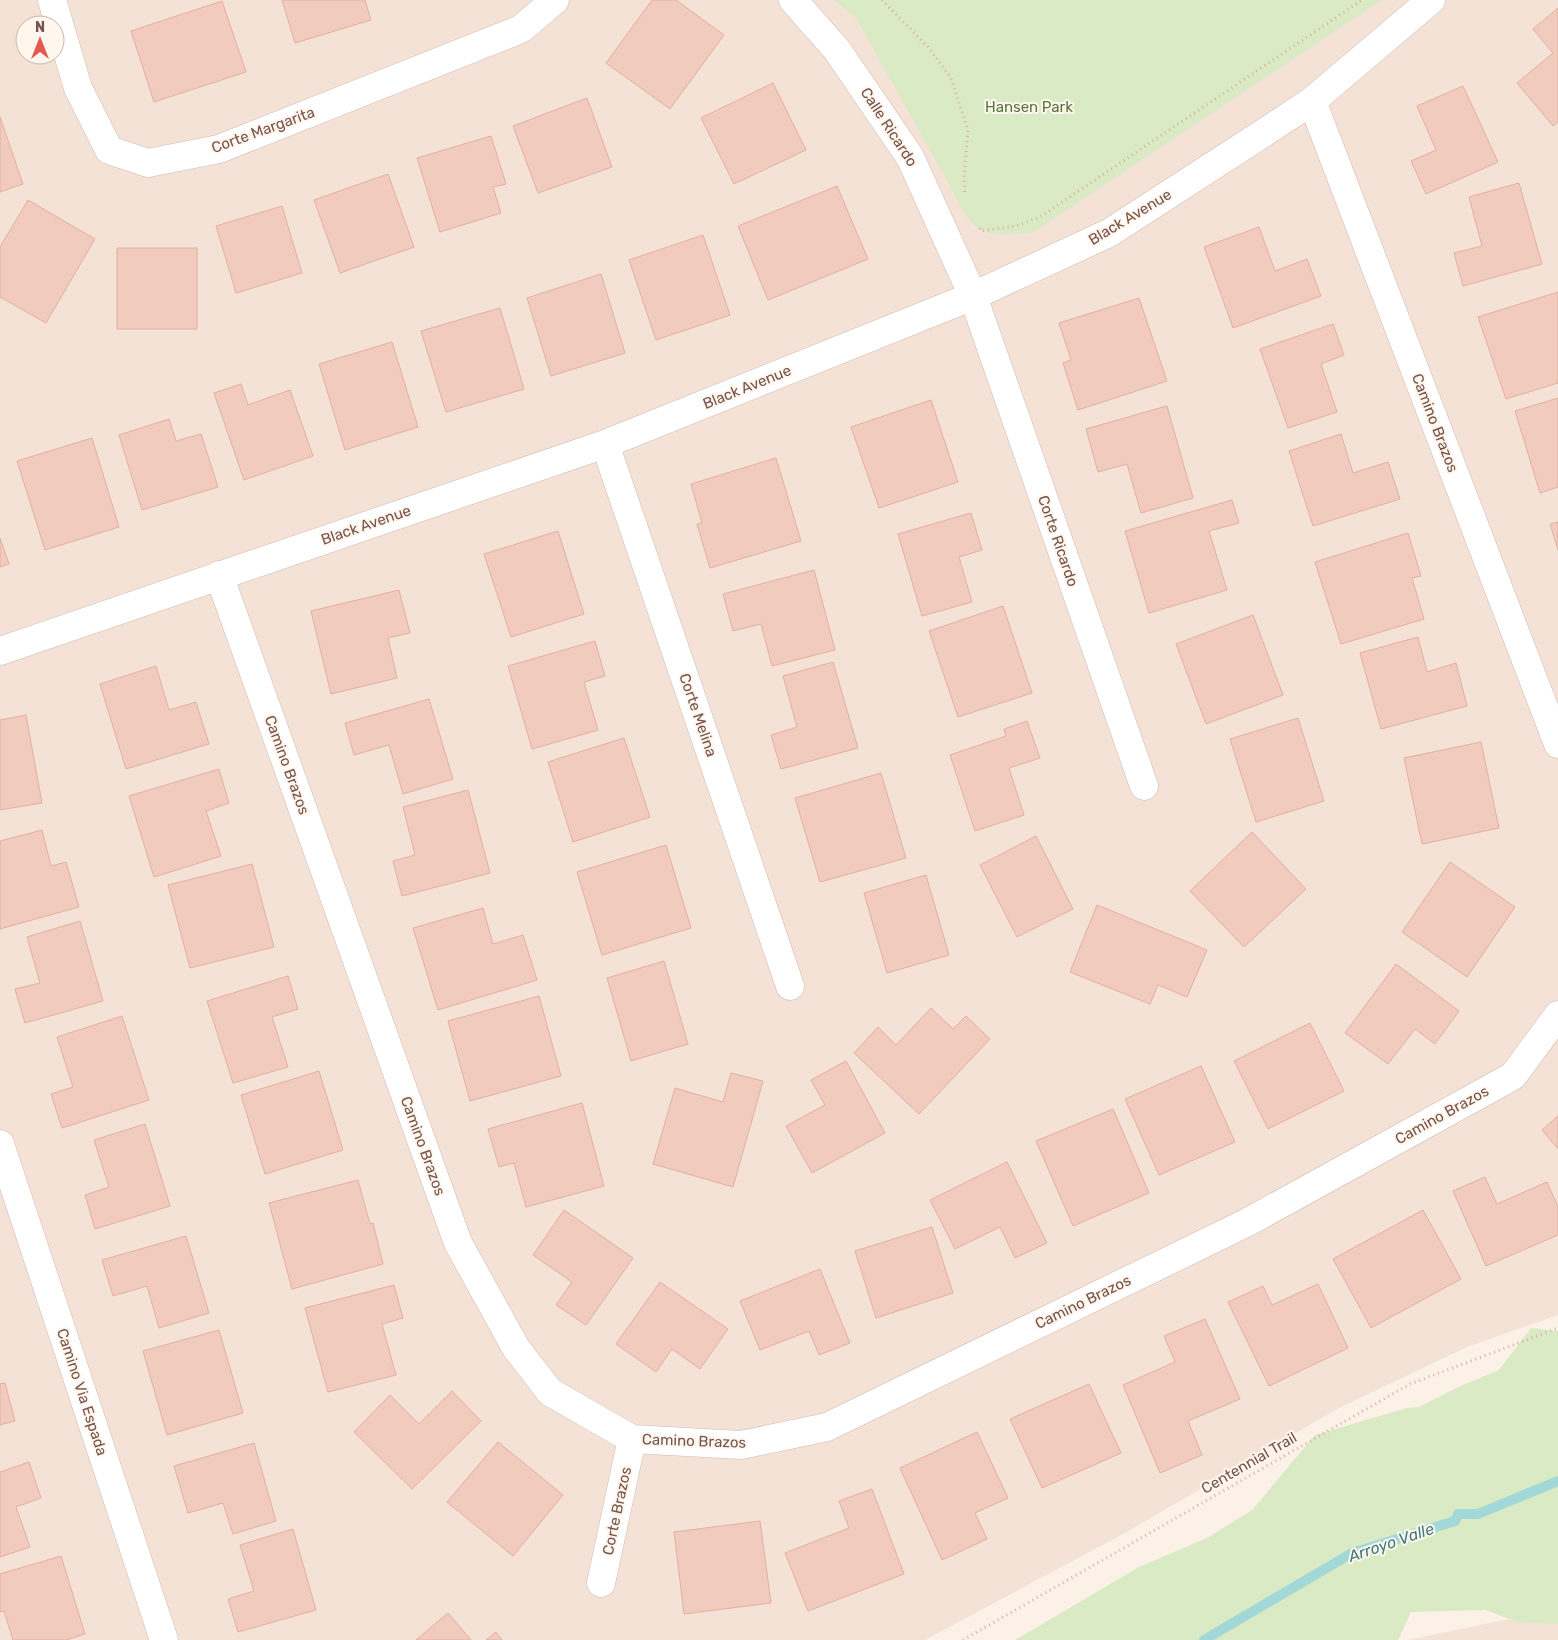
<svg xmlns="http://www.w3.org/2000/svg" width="1558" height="1640" font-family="Rubik,sans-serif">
  <rect width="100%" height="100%" fill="#fcf1e7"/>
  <path fill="#f4e2d6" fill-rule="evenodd" d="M0 0H1558V1315L1467 1347 1339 1408 1125 1533 925 1640H0ZM25 25H55V55H25Z
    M1558 1607V1640H1408L1553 1610Z"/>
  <path fill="#daeac5" d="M834 0H1382L1034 232C980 239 973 234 950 186L856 18Z
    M1531 1328 1558 1331V1624L1520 1623 1485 1610 1411 1612 1398 1640H1015L1139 1567 1207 1538 1252 1510 1315 1435 1407 1408 1419 1407 1458 1387 1499 1370Z"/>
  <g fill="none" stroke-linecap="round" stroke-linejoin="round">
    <path stroke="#a2d8d8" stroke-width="10" d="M1204 1640 1352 1553 1455 1521 1458 1514H1478L1558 1481"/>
  </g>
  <path fill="#f2cbbf" stroke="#e4af9f" d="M282 0H365L371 20 295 43Z
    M652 0H676L724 35 670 109 606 63Z
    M222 1 246 72 154 102 131 31Z
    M1558 8V122L1553 126 1517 83 1553 53 1533 29Z
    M773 83 806 150 734 184 701 118Z
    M1463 86 1498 162 1426 194 1411 161 1436 150 1417 106Z
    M587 98 612 167 538 193 513 126Z
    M0 117 23 184 0 192Z
    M491 136 506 184 493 187 501 213 440 232 417 158Z
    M388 174 414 247 340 273 314 200Z
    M1519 183 1542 264 1463 286 1454 253 1482 246 1469 197Z
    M837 186 868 259 768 300 738 226Z
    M28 200 95 239 46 323 0 297V247Z
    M282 206 302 273 236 293 216 226Z
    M1259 227 1275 271 1307 259 1321 296 1233 328 1204 247Z
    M703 235 730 315 656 340 629 260Z
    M117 248H197V329H117Z
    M601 274 625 353 551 376 527 298Z
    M1558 292V383L1506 399 1478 317Z
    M1139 298 1167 381 1078 410 1063 363 1071 360 1059 323Z
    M500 308 524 389 446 412 421 331Z
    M1333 324 1344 355 1321 364 1337 412 1288 428 1260 349Z
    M392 342 418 427 345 450 319 364Z
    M241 384 248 405 290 390 313 456 244 480 214 393Z
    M1558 398V487L1540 493 1515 411Z
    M931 400 958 482 879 508 851 427Z
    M1167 406 1193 498 1141 513 1127 464 1098 472 1086 429Z
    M169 419 176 441 201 434 218 487 142 510 119 435Z
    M1341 434 1353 473 1388 462 1400 499 1313 526 1289 451Z
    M92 438 119 527 45 550 17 461Z
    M776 458 801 541 710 568 697 524 702 523 691 484Z
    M1232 500 1239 523 1209 531 1227 590 1149 613 1125 531Z
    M971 513 982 550 959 557 972 602 922 616 898 534Z
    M1558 522V550L1550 524Z
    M558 531 584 614 511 637 484 554Z
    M1408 533 1421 576 1412 578 1424 619 1341 644 1315 562Z
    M0 538 9 564 0 567Z
    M814 570 835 650 772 666 761 624 733 631 723 594Z
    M399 590 410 633 388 638 397 678 331 694 311 611Z
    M1003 606 1032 693 958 717 929 631Z
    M1253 615 1283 695 1206 724 1176 644Z
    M1418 637 1427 672 1456 663 1467 706 1381 729 1360 653Z
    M595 641 605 676 584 682 598 730 532 749 508 666Z
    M833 662 858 748 781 769 771 735 797 727 783 676Z
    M156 666 169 710 196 702 209 744 126 769 100 684Z
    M429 699 453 779 403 794 389 745 354 755 345 723Z
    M26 715 42 803 0 810V720Z
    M1298 718 1324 801 1256 822 1230 739Z
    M1027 721 1040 758 1009 768 1024 815 975 831 950 755 1006 736 1004 729Z
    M624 738 650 817 573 842 548 762Z
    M1481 742 1499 828 1422 844 1404 758Z
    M219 769 229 803 206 811 221 856 154 877 129 796Z
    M881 773 906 858 820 882 795 798Z
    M468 790 490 873 402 896 393 861 415 855 403 807Z
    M42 830 51 866 66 862 79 907 0 929V841Z
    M1252 832 1306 889 1244 947 1190 891Z
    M1036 836 1073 909 1017 937 980 865Z
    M666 845 691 928 602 955 577 872Z
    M1450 862 1515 907 1467 977 1402 932Z
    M252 864 274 947 190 968 168 885Z
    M926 875 949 955 887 973 864 893Z
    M1097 905 1207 950 1187 997 1158 985 1150 1004 1070 972Z
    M483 908 493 944 523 935 537 980 438 1010 413 928Z
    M80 921 103 1001 25 1023 15 989 40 983 27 937Z
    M664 961 688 1044 631 1061 607 978Z
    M1396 964 1459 1011 1435 1044 1415 1029 1388 1064 1345 1033Z
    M288 976 298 1009 272 1017 288 1067 233 1083 207 1001Z
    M539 996 561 1076 470 1101 448 1021Z
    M931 1008 953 1029 966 1016 990 1039 919 1114 854 1053 878 1027 896 1045Z
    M122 1016 149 1100 62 1128 51 1094 73 1087 57 1037Z
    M1310 1023 1344 1091 1268 1129 1234 1061Z
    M846 1061 885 1133 812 1173 786 1126 825 1105 811 1080Z
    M1201 1066 1235 1142 1159 1175 1125 1099Z
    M319 1071 343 1150 265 1174 241 1095Z
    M731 1073 763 1081 733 1187 653 1164 675 1088 723 1102Z
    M582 1103 604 1186 526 1207 514 1163 499 1167 488 1129Z
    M1113 1109 1149 1193 1073 1226 1036 1141Z
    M1558 1116V1149L1542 1130Z
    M145 1124 170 1206 95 1229 85 1195 109 1187 94 1140Z
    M1007 1162 1047 1243 1015 1258 1000 1227 955 1249 930 1200Z
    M1485 1177 1497 1204 1547 1182 1558 1207V1235L1486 1266 1453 1191Z
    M358 1180 370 1224 373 1223 383 1264 292 1289 269 1203Z
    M564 1210 633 1258 586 1325 556 1305 572 1282 533 1255Z
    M1423 1210 1461 1279 1371 1328 1333 1259Z
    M932 1227 953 1293 876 1318 855 1251Z
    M186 1236 209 1313 159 1328 147 1286 113 1296 102 1260Z
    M820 1269 850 1343 819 1355 809 1331 760 1350 740 1301Z
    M660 1282 728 1329 700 1369 672 1349 656 1372 616 1344Z
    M1318 1284 1348 1348 1269 1386 1228 1302 1263 1286 1272 1305Z
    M394 1285 403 1318 382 1324 396 1375 328 1392 305 1308Z
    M1205 1319 1240 1399 1188 1421 1202 1455 1160 1473 1123 1385 1175 1362 1164 1336Z
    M219 1330 243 1413 167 1435 143 1351Z
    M5 1383 15 1421 0 1425V1384Z
    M1089 1384 1121 1453 1042 1488 1010 1419Z
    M452 1391 481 1421 412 1489 354 1432 390 1395 419 1424Z
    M977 1432 1008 1498 975 1513 987 1539 942 1560 900 1468Z
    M498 1442 563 1495 513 1556 447 1502Z
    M254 1443 276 1521 233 1534 223 1503 188 1513 174 1466Z
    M29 1462 41 1498 16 1507 30 1547 0 1557V1472Z
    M872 1489 904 1574 808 1611 785 1553 849 1528 839 1501Z
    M760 1521 771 1603 684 1614 674 1532Z
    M293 1529 316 1610 238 1632 228 1599 254 1591 240 1545Z
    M61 1556 85 1634 66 1640H13L4 1611 0 1612V1574Z
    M448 1613 471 1640H416Z
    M496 1632 502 1640H486Z"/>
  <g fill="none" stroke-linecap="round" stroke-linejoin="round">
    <g stroke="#d0b9af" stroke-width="29">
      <path id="street" d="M52 0 78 88 109 150 148 163 219 149 521 29 555 0
        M793 0 837 50 910 157 973 296 1144 786
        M1312 101 1558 744
        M605 444 790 986
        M219 575 458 1243 516 1348 550 1392 632 1439 741 1445 827 1427 1248 1222 1513 1076 1558 1015
        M0 651 605 444 973 296 1109 233 1265 132 1312 101 1431 0
        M0 1144 164 1640
        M601 1583 632 1439"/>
    </g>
    <path stroke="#d7aea2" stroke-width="3" stroke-dasharray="1 4" stroke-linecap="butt" d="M882 0 929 48 951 78 968 130 964 177 965 195
      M980 228 981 231 1016 226 1040 217 1362 0
      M963 1640 1410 1384 1558 1328"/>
    <use href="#street" stroke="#fff" stroke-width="28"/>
  </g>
  <g text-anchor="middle" stroke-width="4" stroke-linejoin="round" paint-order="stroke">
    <g font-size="15" fill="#587641" stroke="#fff6ee">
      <text x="1029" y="112">Hansen Park</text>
    </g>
    <g font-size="15" fill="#76544b" stroke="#fff6ee">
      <text transform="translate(889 127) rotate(57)" y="5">Calle Ricardo</text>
      <text transform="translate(263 130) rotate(-20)" y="5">Corte Margarita</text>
      <text transform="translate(1130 217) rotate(-31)" y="5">Black Avenue</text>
      <text transform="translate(747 387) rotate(-22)" y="5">Black Avenue</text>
      <text transform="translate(1435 423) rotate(69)" y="5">Camino Brazos</text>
      <text transform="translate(366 525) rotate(-19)" y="5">Black Avenue</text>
      <text transform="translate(1058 541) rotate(71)" y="5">Corte Ricardo</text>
      <text transform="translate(698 715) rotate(71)" y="5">Corte Melina</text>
      <text transform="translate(287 765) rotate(70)" y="5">Camino Brazos</text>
      <text transform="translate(1442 1115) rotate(-29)" y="5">Camino Brazos</text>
      <text transform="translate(423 1146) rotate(70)" y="5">Camino Brazos</text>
      <text transform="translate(1083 1302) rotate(-26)" y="5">Camino Brazos</text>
      <text transform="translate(82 1392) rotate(72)" y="5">Camino Via Espada</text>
      <text transform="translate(694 1441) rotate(2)" y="5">Camino Brazos</text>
      <text transform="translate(1249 1463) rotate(-30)" y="5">Centennial Trail</text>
      <text transform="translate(617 1511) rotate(-78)" y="5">Corte Brazos</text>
    </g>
    <g font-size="16" font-style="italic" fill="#3f7a7c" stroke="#fff6ee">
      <text transform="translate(1391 1542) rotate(-19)" y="6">Arroyo Valle</text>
    </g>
  </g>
  <g transform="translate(40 40)"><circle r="24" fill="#fff6ee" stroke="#c8b5ad"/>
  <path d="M0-4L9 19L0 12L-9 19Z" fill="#e5584d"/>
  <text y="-8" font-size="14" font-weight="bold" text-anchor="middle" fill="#76544b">N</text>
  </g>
</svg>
